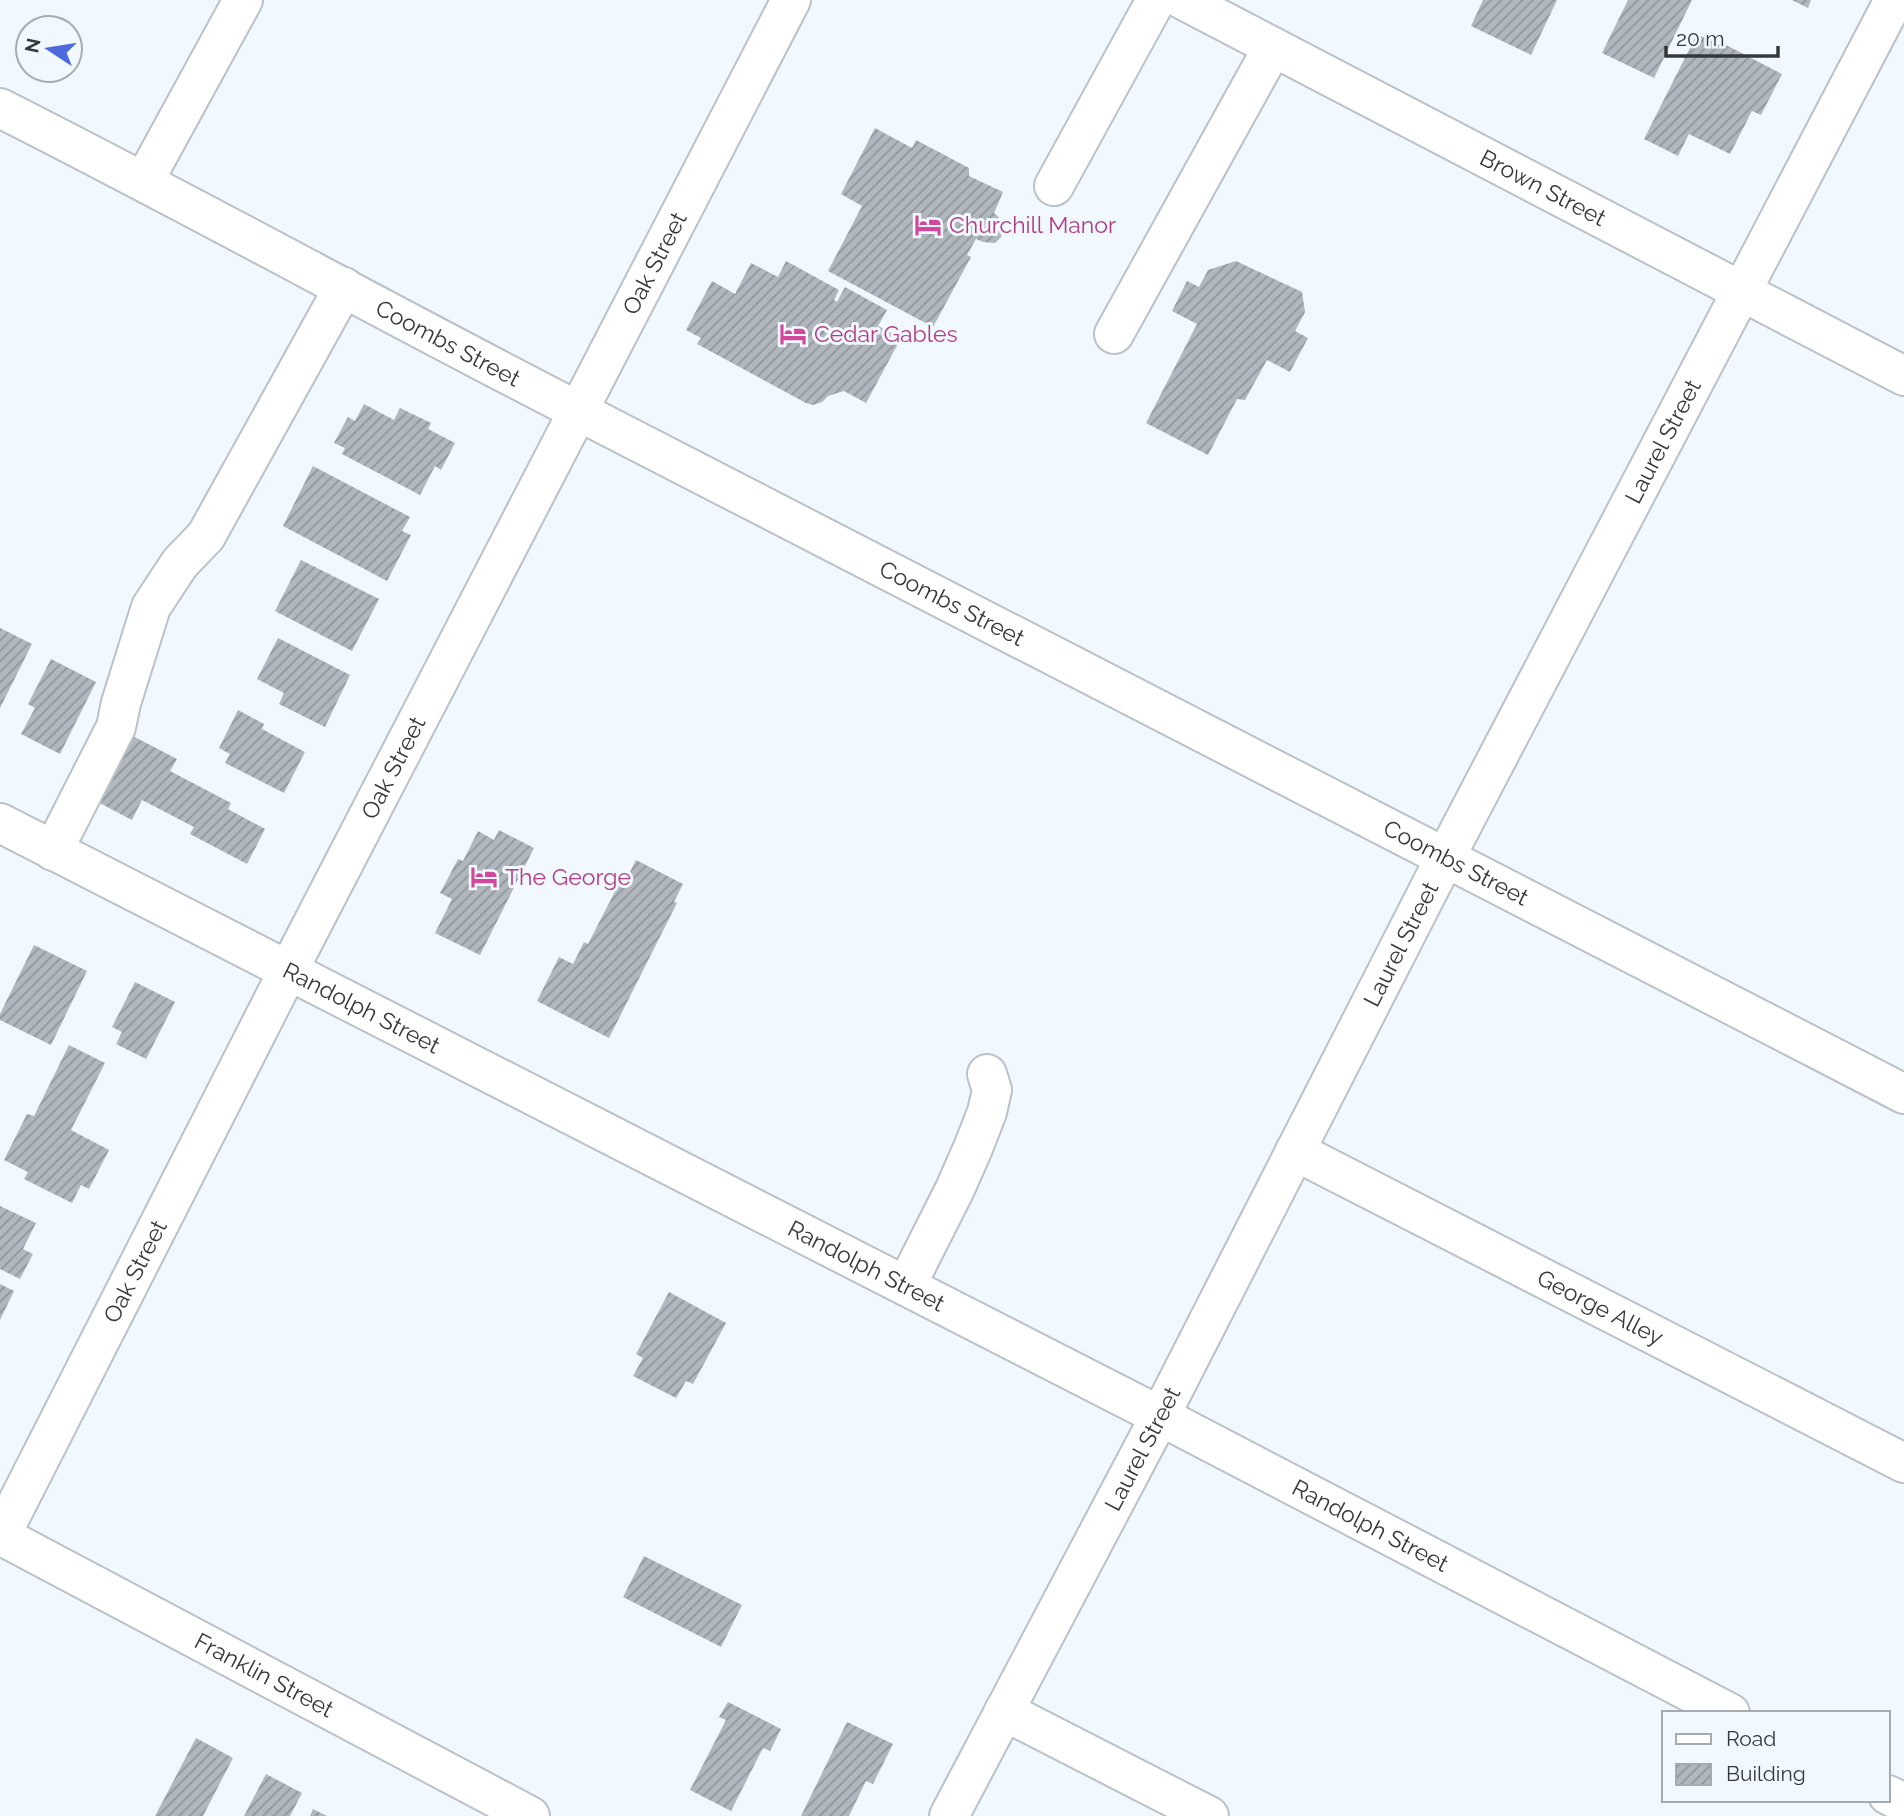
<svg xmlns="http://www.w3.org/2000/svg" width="1904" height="1816" font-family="Raleway,sans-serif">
  <defs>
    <pattern id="building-hatch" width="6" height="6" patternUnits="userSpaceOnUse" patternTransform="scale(1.75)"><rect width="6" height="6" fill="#b1b7be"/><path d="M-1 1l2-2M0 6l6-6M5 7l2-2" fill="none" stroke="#91969b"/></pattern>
  </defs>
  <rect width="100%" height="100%" fill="#f1f8ff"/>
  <path fill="url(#building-hatch)" d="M1483 0H1557L1531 55 1471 26Z
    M1628 0H1692L1654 78 1602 53Z
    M1792 0H1811L1808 8Z
    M1697 34 1725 48 1726 45 1782 74 1761 115 1752 111 1730 154 1689 134 1678 156 1644 139Z
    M875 128 912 148 916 140 969 168V176L1003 192 994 213 1004 222 1001 237 995 243 983 242 976 239 967 255 971 257 933 327 828 271 862 206 841 194Z
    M786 261 839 290 834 300 837 302 845 287 887 310 878 326 901 338 866 403 844 391 828 396 822 402 813 405 806 403 697 344 701 338 686 330 712 281 735 294 751 263 778 277Z
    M1236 261 1302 292 1305 312 1295 331 1308 338 1290 372 1267 360 1245 400 1237 399 1208 455 1146 423 1197 324 1172 311 1187 281 1199 287 1208 270Z
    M364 404 394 420 400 408 431 423 428 429 455 443 441 470 435 466 420 495 342 454 345 448 334 443 348 417 355 421Z
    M313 466 410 517 402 531 411 535 387 581 283 526Z
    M301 560 379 599 352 651 275 611Z
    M0 628 32 644 0 708Z
    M278 638 350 675 325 727 279 704 284 693 257 679Z
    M51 659 96 682 60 754 21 734 35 708 28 704Z
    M238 710 264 724 262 729 305 752 284 793 225 763 230 754 219 748Z
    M127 733 177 759 170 771 231 803 228 809 265 829 247 864 190 834 194 827 142 800 132 820 88 797Z
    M499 830 534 848 480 955 435 933 452 899 440 893 458 859 463 861 478 831 494 840Z
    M636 860 683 884 674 902 677 903 609 1038 537 1001 559 957 573 964 584 942 588 944 623 876 627 878Z
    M34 945 87 971 51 1045 0 1020V1014Z
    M135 982 175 1002 146 1059 116 1044 122 1032 112 1027Z
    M69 1045 105 1063 71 1130 109 1150 89 1189 81 1185 72 1203 24 1179 28 1172 4 1160 27 1114 34 1116Z
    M0 1206 36 1223 23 1249 33 1254 20 1279 0 1269Z
    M0 1284 14 1291 0 1320Z
    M669 1292 726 1323 693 1384 686 1381 676 1398 633 1376 643 1358 636 1354Z
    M644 1556 742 1605 721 1647 623 1597Z
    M728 1702 781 1729 770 1751 763 1748 731 1811 690 1790 726 1720 719 1717Z
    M847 1722 893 1744 873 1784 866 1781 849 1816H801Z
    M196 1738 233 1758 203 1816H155Z
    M266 1774 302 1793 290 1816H244Z
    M313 1809 327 1816H310Z"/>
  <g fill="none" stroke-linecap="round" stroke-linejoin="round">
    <g stroke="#bbc1c8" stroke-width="42">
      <g id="minor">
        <path id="s1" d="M1183 0 1904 376"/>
        <path id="s2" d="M0 108C196 207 387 313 582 413 1023 640 1464 866 1904 1094"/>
        <path d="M144 181 243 0"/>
        <path d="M1054 186 1156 0"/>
        <path d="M1114 334 1273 47"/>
        <path id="s3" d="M0 823 1160 1416 1730 1713"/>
        <path d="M53 851 116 727 121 703 151 607 180 563 206 536 344 287"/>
        <path id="s4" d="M1295 1151 1904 1463"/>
        <path d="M906 1286 955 1189 973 1148 987 1112 992 1090 987 1074"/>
        <path id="s5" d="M0 1535 530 1816"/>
        <path id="s6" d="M0 1537 288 971 791 0"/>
        <path d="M1004 1711 1209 1816"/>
        <path d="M1888 1795 1904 1803"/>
        <path id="s7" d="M949 1816 1160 1416 1446 856 1894 0"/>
      </g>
    </g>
    <use href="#minor" stroke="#fff" stroke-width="38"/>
  </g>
  <defs>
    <g id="hotel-bare" transform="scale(2.1)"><path d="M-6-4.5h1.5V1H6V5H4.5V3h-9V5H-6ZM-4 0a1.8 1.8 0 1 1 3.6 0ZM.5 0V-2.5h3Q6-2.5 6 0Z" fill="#d1479c" stroke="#f1f8ff" stroke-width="2.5" paint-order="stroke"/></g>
  </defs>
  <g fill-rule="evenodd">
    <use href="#hotel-bare" x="928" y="225"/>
    <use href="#hotel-bare" x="793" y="334"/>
    <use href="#hotel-bare" x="484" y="877"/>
  </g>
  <g text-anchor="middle" stroke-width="6" stroke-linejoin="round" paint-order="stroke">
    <g font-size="23" fill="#35383a" stroke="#f1f8ff">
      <text dy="8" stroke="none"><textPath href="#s1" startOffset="406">Brown Street</textPath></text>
      <text dy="8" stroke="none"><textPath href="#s6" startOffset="1432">Oak Street</textPath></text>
      <text dy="8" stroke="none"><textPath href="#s2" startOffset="506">Coombs Street</textPath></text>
      <text dy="8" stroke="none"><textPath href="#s7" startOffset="1549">Laurel Street</textPath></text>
      <text dy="8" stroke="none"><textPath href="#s2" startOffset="1073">Coombs Street</textPath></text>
      <text dy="8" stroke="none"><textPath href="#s6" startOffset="864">Oak Street</textPath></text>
      <text dy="8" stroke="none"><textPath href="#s2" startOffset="1640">Coombs Street</textPath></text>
      <text dy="8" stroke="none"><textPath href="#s7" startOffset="982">Laurel Street</textPath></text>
      <text dy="8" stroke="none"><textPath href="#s3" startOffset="406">Randolph Street</textPath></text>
      <text dy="8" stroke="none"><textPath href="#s3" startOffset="973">Randolph Street</textPath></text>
      <text dy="8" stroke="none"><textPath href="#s6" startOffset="298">Oak Street</textPath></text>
      <text dy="8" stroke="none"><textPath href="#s4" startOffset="343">George Alley</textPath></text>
      <text dy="8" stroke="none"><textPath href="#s7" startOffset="415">Laurel Street</textPath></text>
      <text dy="8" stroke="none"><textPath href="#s3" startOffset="1540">Randolph Street</textPath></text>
      <text dy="8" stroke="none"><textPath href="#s5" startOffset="299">Franklin Street</textPath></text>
    </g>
    <g font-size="23" fill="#b23c85" stroke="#f1f8ff" text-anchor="start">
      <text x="949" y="233">Churchill Manor</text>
      <text x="814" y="342">Cedar Gables</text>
      <text x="505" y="885">The George</text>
    </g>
  </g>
  <rect x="1662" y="1711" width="228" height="91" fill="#f1f8ff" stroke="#a6abb0" stroke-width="2"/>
  <rect x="1676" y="1734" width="35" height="10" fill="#ffffff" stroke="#a6abb0" stroke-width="2"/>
  <text x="1726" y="1746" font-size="21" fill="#35383a">Road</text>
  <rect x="1676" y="1764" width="35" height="21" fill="url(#building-hatch)" stroke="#a6abb0" stroke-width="2"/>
  <text x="1726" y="1781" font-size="21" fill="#35383a">Building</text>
  <g transform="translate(49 49) rotate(282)"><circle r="33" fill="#f1f8ff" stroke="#a6abb0" stroke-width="2"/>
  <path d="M0-5L12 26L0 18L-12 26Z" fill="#4d69de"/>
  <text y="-10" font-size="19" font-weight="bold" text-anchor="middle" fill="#35383a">N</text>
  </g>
  <path d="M1666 46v10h112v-10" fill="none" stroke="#35383a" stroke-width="3.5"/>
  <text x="1676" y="46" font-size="21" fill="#35383a" stroke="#f1f8ff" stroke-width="5" paint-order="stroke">20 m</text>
</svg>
